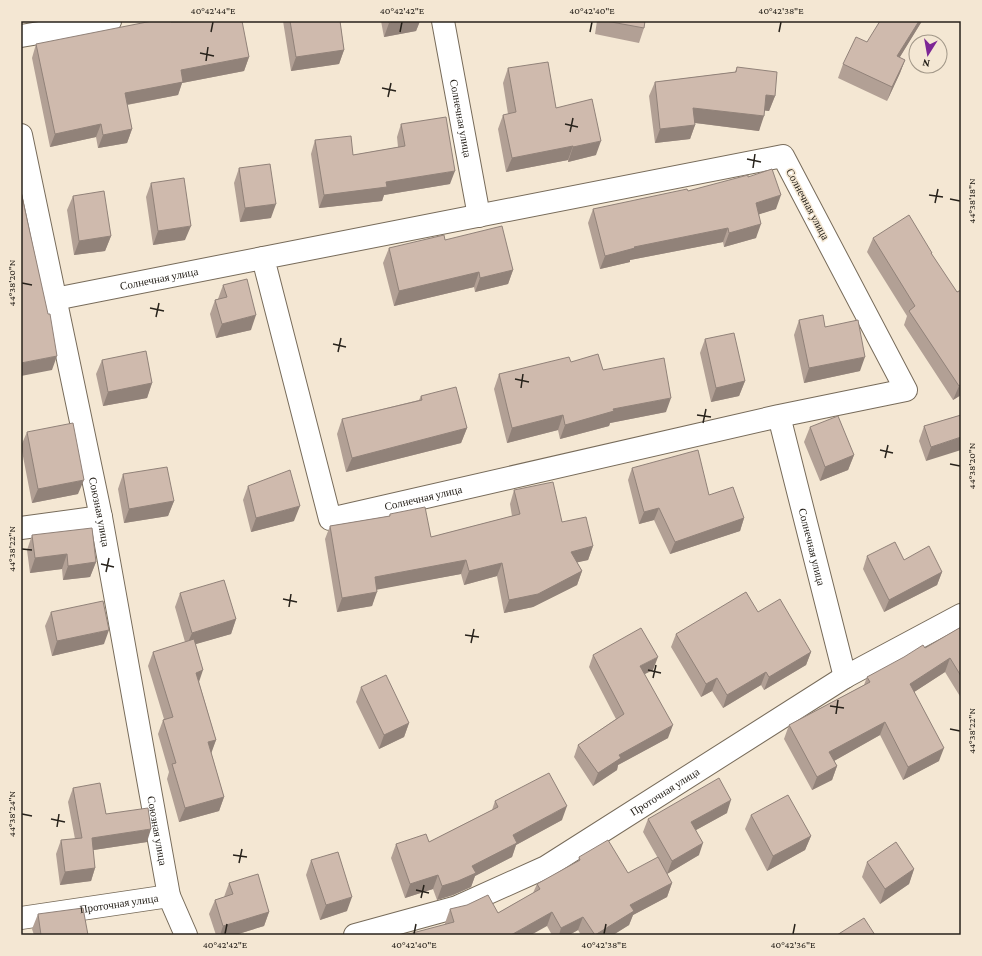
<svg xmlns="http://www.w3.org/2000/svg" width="982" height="956" font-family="'Crimson Pro',serif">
  <rect width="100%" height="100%" fill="#f4e7d3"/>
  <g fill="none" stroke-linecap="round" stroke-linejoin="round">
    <g stroke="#776b5a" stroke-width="24">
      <g id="street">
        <path id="s1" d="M443 21 479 216"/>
        <path d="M21 36 110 21"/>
        <path id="s2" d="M21 135 101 517 169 896 186 935"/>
        <path id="s3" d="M55 299 263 258"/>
        <path id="s4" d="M779 416 906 390 783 156 263 258 330 519 779 416 845 677"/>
        <path d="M21 528 101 517"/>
        <path id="s5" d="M21 918 169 896"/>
        <path id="s6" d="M355 935 457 907 546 867 845 677 961 615"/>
      </g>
    </g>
    <use href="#street" stroke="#fff" stroke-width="22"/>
  </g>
  <path fill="#b2a095" d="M283 21H340L344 50 339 64 291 71Z
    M381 21H420L416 31 384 37Z
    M597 21H645L644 28 639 43 595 34Z
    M922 21 899 58 905 60 900 73 887 101 838 78 843 64 867 42Z
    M171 22 249 57 244 71 182 83 178 95 127 105 132 129 127 143 98 148 96 137 50 147 32 58 36 44Z
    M737 67 775 96 769 111 764 110 759 131 695 123V125L690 139 655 143 649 96 655 82 735 72Z
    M508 68 556 108 596 155 568 162V160L506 172 498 129 503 115 508 114 503 83Z
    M401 124 450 184 384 195 382 201 319 208 311 154 315 140 353 155 398 147 397 137Z
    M239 168 271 218 240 222 234 183Z
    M748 177 776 209 759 214 756 238 724 247 723 242 630 260V262L600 269 588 223 593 209 688 191Z
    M151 183 185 240 153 245 146 197Z
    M73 196 111 236 105 251 74 255 67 210Z
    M873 238 932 253V254L961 395 953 400 904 325 907 316 867 252Z
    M445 240 513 270 508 284 475 292 474 287 394 306 383 263 389 248Z
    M223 285 251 330 216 338 210 314 215 300 218 299Z
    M799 320 825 327 860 371 804 383 794 335Z
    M705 339 745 381 739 396 711 402 700 353Z
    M102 360 152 383 147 398 103 406 96 374Z
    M571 362 603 370 666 412 610 423 609 426 560 439 558 430 507 443 494 389 499 374Z
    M421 396 467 428 461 443 346 472 337 434 342 419 419 400Z
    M961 415 926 461 919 441 924 426Z
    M810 427 854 455 848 470 820 481 804 442Z
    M27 432 78 494 32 503 21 446Z
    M632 468 709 495 744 518 740 531 670 554 654 520 639 524 628 480Z
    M123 474 174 501 168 516 124 523 118 489Z
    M248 486 294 521 251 532 243 500Z
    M514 490 562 522 593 546 588 560 577 562 582 571 577 585 533 607 504 613 497 576 464 585 461 574 377 589 372 606 337 612 325 539 330 526 389 516 390 514 431 537 512 516 510 504Z
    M32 535 96 562 90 577 63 580 62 569 30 573 27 550Z
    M867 556 904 560 942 572 937 585 884 612 863 569Z
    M180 593 236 619 231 634 195 644 199 682 216 740 211 752 224 797 219 811 179 822 167 779 169 772 158 734 163 720 164 719 148 666 153 652 185 642 175 607Z
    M51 612 104 644 52 656 45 626Z
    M758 612 811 652 806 665 764 690 761 685 723 708 712 691 701 697 671 647 676 634Z
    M961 627V698L945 672 914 692 939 761 903 780 880 735 834 761 837 766 832 780 812 790 784 739 789 725 864 685 867 677 925 648Z
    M593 655 653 670 644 674 668 738 618 765 617 770 593 786 574 757 578 745 616 719 589 667Z
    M361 687 409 723 404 737 379 749 356 702Z
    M73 788 106 814 147 842 93 850 95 868 91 881 60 885 56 854 61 840 75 839 68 802Z
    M495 801 562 820 516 845 512 857 475 876 471 887 453 895 437 900 433 889 405 898 391 858 396 844 429 842 492 810Z
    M727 813 696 830 699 855 667 874 643 832 648 819Z
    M751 815 811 836 805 850 767 871 745 829Z
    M579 857 628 873 672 883 667 897 633 915 629 925 613 935H581L578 930 569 935H552L547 926 445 925V923L450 909 498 913 533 893 537 884 578 861Z
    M311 860 347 911 320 920 306 875Z
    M867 862 914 869 909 884 880 904 862 877Z
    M229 883 269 912 264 926 235 935H216L209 914 215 900 224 897Z
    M38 914 88 935H34L32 929Z"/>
  <path fill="#918279" d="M400 21H420L416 31 384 37 389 23Z
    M919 21H922L892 70 897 56Z
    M344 50 339 64 291 71 296 57Z
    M249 57 244 71 182 83 178 95 120 106 125 93 181 70Z
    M905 60 900 73 887 101 892 87Z
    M766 95 775 96 769 111 761 110Z
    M693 108 764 116 759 131 688 122Z
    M101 124 96 137 50 147 55 134Z
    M695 125 690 139 655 143 660 129Z
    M132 129 127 143 98 148 103 135Z
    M601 141 596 155 568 162 573 147Z
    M573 146 568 160 506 172 512 158Z
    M455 171 450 184 384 195 382 201 319 208 324 195 386 182Z
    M781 195 776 209 751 217 756 203Z
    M276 204 271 218 240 222 245 208Z
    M761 224 756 238 724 247 729 233Z
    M191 226 185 240 153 245 158 231Z
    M728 228 723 242 630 260V262L600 269 605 256 634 247Z
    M111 236 105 251 74 255 79 241Z
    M513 270 508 284 475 292 480 278Z
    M479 272 474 287 394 306 399 291Z
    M256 315 251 330 216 338 222 324Z
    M57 356 52 370 21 376V363Z
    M865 357 860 371 804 383 809 368Z
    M745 381 739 396 711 402 716 388Z
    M152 383 147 398 103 406 108 392Z
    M961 384V395L953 400 959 386Z
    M671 398 666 412 610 423 609 426 560 439 565 425 613 409Z
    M563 415 558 430 507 443 512 428Z
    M467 428 461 443 346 472 352 458Z
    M961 437V450L926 461 931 447Z
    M854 455 848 470 820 481 825 467Z
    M84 480 78 494 32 503 38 489Z
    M174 501 168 516 124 523 129 509Z
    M300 506 294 521 251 532 256 518Z
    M659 508 654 520 639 524 644 512Z
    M744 518 740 531 670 554 675 542Z
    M593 546 588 560 566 565 571 552Z
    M67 554 62 569 30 573 35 558Z
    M466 560 461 574 370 591 375 577Z
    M96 562 90 577 63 580 68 566Z
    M502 563 497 576 464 585 469 571Z
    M582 571 577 585 533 607 504 613 509 600Z
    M942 572 937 585 884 612 889 600Z
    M377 592 372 606 337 612 342 598Z
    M236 619 231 634 186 647 192 633Z
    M109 630 104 644 52 656 57 641Z
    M811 652 806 665 764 690 769 677Z
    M658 657 653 670 635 679 640 666Z
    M950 658 945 672 905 698 910 684Z
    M203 670 198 685 196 673Z
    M766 672 761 685 723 708 727 695Z
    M717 678 712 691 701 697 706 684Z
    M885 722 880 735 825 766 829 752Z
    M409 723 404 737 379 749 384 735Z
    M673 725 668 738 618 765 617 770 593 786 598 773 619 755Z
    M216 740 211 754 208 742Z
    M944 748 939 761 903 780 908 767Z
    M837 766 832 780 812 790 817 777Z
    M224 797 219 811 179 822 185 808Z
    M731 800 727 813 687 835 691 822Z
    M567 806 562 820 516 845 512 857 475 876 471 887 453 895 437 900 442 886 472 866 513 835Z
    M151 829 147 842 87 851 92 838Z
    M811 836 805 850 767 871 773 856Z
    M703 843 699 855 667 874 672 861Z
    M95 868 91 881 60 885 65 872Z
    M914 869 909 884 880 904 885 889Z
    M438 875 433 889 405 898 410 884Z
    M672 883 667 897 633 915 629 925 613 935H595L630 905Z
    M352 897 347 911 320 920 326 905Z
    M269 912 264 926 235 935H220L223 926Z
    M552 912 547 926 531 935H511Z
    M583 917 578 930 569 935H559L561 928Z"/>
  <path fill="#cfbaad" stroke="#918279" d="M152 21H171V22L242 21 249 57 181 70 183 82 125 93 132 129 103 135 101 124 55 134 36 44Z
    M290 21H340L344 50 296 57Z
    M388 21H400L389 23Z
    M606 21H645L644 28Z
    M880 21H919L897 56 905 60 892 87 843 64 856 37 867 42Z
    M548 62 556 108 592 99 601 141 573 147V146L512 158 503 115 516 112 508 68Z
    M737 67 777 72 775 96 766 95 764 116 693 108 695 125 660 129 655 82 736 72Z
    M446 117 455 171 386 182 387 187 324 195 315 140 351 136 353 155 405 146 401 124Z
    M270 164 276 204 245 208 239 168Z
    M772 169 781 195 756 203 761 224 729 233 728 228 634 247 635 248 605 256 593 209 687 189 688 191 748 175V177Z
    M184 178 191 226 158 231 151 183Z
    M104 191 111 236 79 241 73 196Z
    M21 192 48 314H50L57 356 21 363Z
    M909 215 932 253H931L957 292 961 290V384L959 386 909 311 915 306 873 238Z
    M502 226 513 270 480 278 479 272 399 291 389 248 444 235 445 240Z
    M247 279 256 315 222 324 215 300 227 297 223 285Z
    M823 315 825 327 858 320 865 357 809 368 799 320Z
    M734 333 745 381 716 388 705 339Z
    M146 351 152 383 108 392 102 360Z
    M598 354 603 370 664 358 671 398 613 409 614 411 565 425 563 415 512 428 499 374 569 357 571 362Z
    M456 387 467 428 352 458 342 419 422 400 421 396Z
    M961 415V437L931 447 924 426Z
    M838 416 854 455 825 467 810 427Z
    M73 423 84 480 38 489 27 432Z
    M698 450 709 495 733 487 744 518 675 542 659 508 644 512 632 468Z
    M167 467 174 501 129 509 123 474Z
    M290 470 300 506 256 518 248 486Z
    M553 482 562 522 586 517 593 546 571 552 582 571 538 594 509 600 502 563 469 571 466 560 375 577 377 592 342 598 330 526 390 516V514L425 507 431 537 520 514 514 490Z
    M92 528 96 562 68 566 67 554 35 558 32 535Z
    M895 542 904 560 929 546 942 572 889 600 867 556Z
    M224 580 236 619 192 633 180 593Z
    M746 592 758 612 780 599 811 652 769 677 766 672 727 695 717 678 706 684 676 634Z
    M103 601 109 630 57 641 51 612Z
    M961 627V676L950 658 910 684 944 748 908 767 885 722 829 752 837 766 817 777 789 725 870 682 867 677 904 657 923 645 925 648Z
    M641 628 658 657 640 666 673 725 619 755 621 758 598 773 578 745 624 714 593 655Z
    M194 639 203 670 196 673 216 740 208 742 224 797 185 808 172 764 176 763 163 720 173 717 153 652Z
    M386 675 409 723 384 735 361 687Z
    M549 773 567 806 513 835 517 843 472 866 476 873 458 881 442 886 438 875 410 884 396 844 426 834 429 842 498 807 495 801Z
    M719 778 731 800 691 822 703 843 672 861 648 819Z
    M100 783 106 814 148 808 151 829 92 838 95 868 65 872 61 840 82 838 73 788Z
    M788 795 811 836 773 856 751 815Z
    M608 840 628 873 658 857 672 883 630 905 634 911 595 935 583 917 561 928 552 912 511 935H405L454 922 450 909 467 905 488 895 498 913 540 889 537 884 580 860 579 857Z
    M896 842 914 869 885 889 867 862Z
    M338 852 352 897 326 905 311 860Z
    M258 874 269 912 223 926 215 900 233 894 229 883Z
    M83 908 88 935H41L38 914Z
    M864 918 875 935H837Z"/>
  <path fill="none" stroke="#27221b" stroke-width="1.5" d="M211 32 213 22M400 32 402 22M590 32 592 22M779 32 781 22M200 53 214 56M206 61 208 47M382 88 396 91M388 97 391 83M565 124 578 127M570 132 573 118M747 159 761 162M753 168 755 154M929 195 943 197M950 199 960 201M935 203 938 189M22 283 32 285M150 308 164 311M156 317 159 303M333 344 346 347M338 352 341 338M515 379 529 382M521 388 523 374M697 415 711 417M703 423 706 409M880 450 893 453M885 458 888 445M950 464 960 466M22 549 32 550M101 564 114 567M106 572 109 558M283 599 297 602M289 607 291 594M465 635 479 637M471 643 474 629M648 670 661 673M653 678 656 665M830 706 844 708M836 714 838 700M950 729 960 731M22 814 32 816M51 819 65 822M57 827 59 814M233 855 247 857M239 863 242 849M416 890 429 893M421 898 424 885M225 934 227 924M414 934 416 924M604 934 606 924M793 934 795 924"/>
  <g text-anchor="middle" stroke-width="3" stroke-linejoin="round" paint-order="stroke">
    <g font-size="11" fill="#27221b" stroke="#f4e7d3">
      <text dy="4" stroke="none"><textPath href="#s1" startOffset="99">Солнечная улица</textPath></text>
      <text transform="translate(808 204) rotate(62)" y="4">Солнечная улица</text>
      <text dy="4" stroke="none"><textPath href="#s3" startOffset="106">Солнечная улица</textPath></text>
      <text dy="4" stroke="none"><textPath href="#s4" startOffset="1289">Солнечная улица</textPath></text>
      <text dy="4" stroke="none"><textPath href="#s2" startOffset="385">Союзная улица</textPath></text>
      <text dy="4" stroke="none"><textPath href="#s4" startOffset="1789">Солнечная улица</textPath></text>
      <text dy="4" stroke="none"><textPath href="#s6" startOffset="344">Проточная улица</textPath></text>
      <text dy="4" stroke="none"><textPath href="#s2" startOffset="709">Союзная улица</textPath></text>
      <text dy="4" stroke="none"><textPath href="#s5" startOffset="99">Проточная улица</textPath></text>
    </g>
  </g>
  <rect width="982" height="956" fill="none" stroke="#f4e7d3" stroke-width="44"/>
  <g transform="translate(928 54) rotate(191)"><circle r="19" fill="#f4e7d3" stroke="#a29889"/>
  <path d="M0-3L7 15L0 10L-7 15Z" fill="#7d2695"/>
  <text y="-6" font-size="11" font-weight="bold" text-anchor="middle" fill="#27221b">N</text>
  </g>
  <rect x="22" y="22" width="938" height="912" fill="none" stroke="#27221b" stroke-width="1.5"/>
  <g font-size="10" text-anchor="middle" fill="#27221b">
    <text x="213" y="14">40°42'44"E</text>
    <text x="402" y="14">40°42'42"E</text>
    <text x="592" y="14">40°42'40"E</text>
    <text x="781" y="14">40°42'38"E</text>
    <text transform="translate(971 201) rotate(-90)" y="4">44°38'18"N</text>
    <text transform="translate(11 283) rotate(-90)" y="4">44°38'20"N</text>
    <text transform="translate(971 466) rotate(-90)" y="4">44°38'20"N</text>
    <text transform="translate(11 549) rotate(-90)" y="4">44°38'22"N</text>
    <text transform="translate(971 731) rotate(-90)" y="4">44°38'22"N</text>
    <text transform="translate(11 814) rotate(-90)" y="4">44°38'24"N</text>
    <text x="225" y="948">40°42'42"E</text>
    <text x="414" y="948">40°42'40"E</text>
    <text x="604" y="948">40°42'38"E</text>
    <text x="793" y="948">40°42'36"E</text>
  </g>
</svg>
